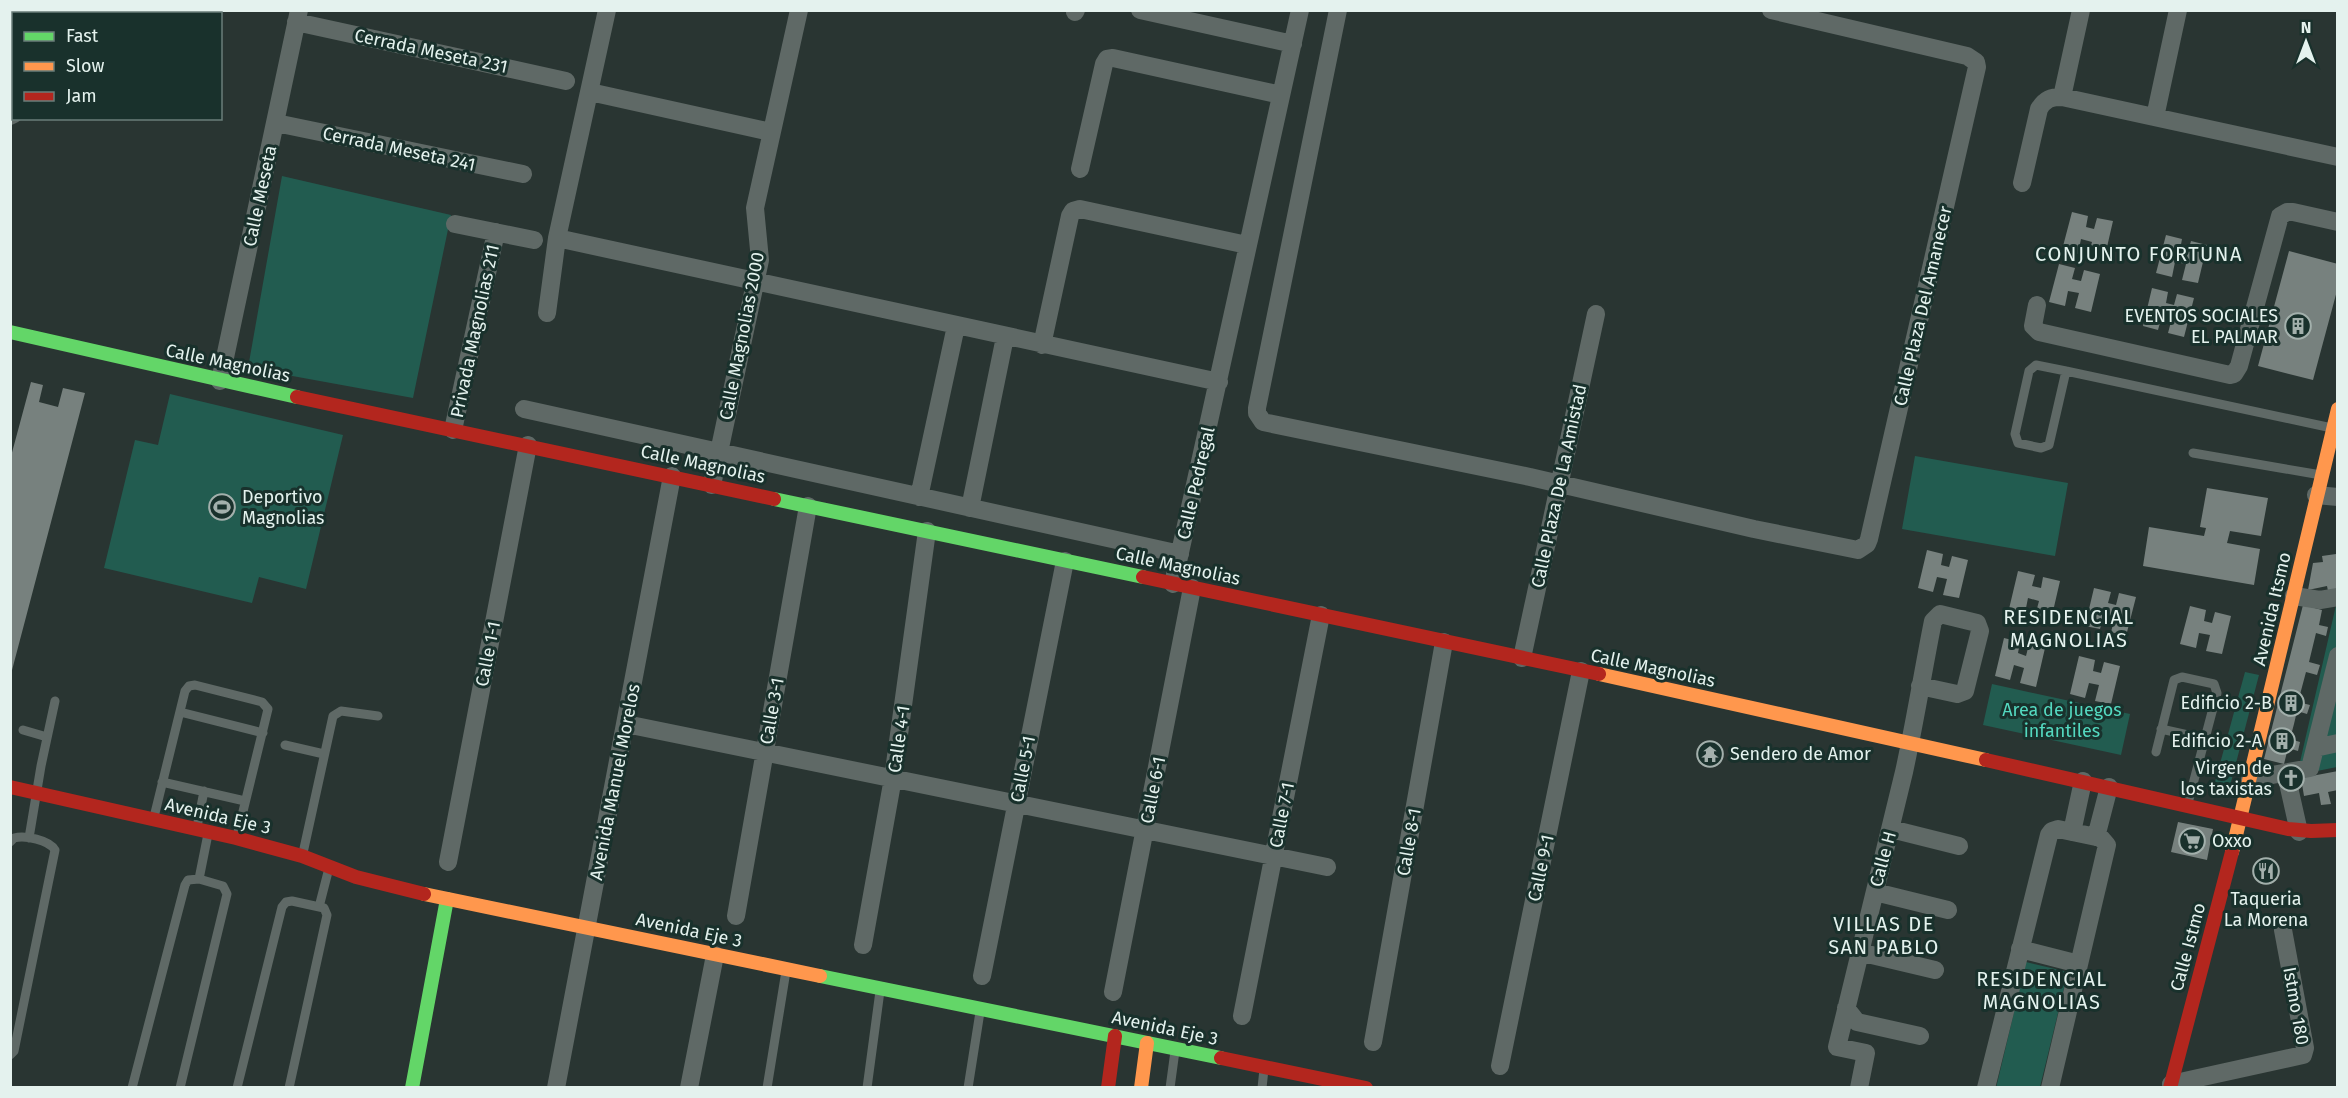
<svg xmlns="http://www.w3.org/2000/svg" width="2348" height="1098" font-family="'Fira Sans',sans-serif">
  <rect width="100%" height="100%" fill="#293532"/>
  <path fill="#225c50" d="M282 176 451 215 413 398 248 368Z
    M170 394 343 435 306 589 259 577 252 603 104 568 135 440 158 445Z
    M1915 456 2068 483 2055 556 1902 529Z
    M2337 601V767L2297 775Z
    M2245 672 2259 675 2230 786 2215 782Z
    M1992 684 2130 714 2121 755 1983 725Z
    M2026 962 2068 972 2040 1087 1996 1088Z"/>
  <path fill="#77817e" d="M2072 212 2088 216 2086 227 2094 229 2097 218 2113 221 2104 260 2088 257 2092 242 2081 239 2078 254 2062 250Z
    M2166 235 2182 239 2180 250 2188 252 2191 241 2207 245 2198 283 2182 280 2186 264 2175 262 2172 277 2156 273Z
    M2289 251 2338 264V287L2313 380 2258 366Z
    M2059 264 2075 268 2072 279 2081 281 2084 270 2100 274 2091 312 2075 308 2079 293 2068 291 2065 306 2049 302Z
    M2152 288 2168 292 2166 303 2174 305 2177 294 2194 298 2184 337 2168 333 2172 318 2162 315 2158 330 2143 326Z
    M31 382 43 385 39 402 58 407 63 388 85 393 11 674 10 460Z
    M2207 488 2268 498 2261 536 2230 531 2227 543 2260 549 2254 585 2143 566 2149 527 2204 536 2206 528 2200 527Z
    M1927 550 1943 554 1941 565 1949 567 1952 556 1968 560 1959 598 1943 595 1947 579 1937 577 1933 592 1918 588Z
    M2336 554 2338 590 2328 591 2327 586 2308 590 2313 563 2323 562 2322 556Z
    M2018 571 2035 575 2032 586 2041 588 2043 577 2060 581 2051 620 2035 616 2039 601 2028 598 2025 613 2009 609Z
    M2094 588 2111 592 2108 603 2116 605 2119 593 2136 597 2126 636 2111 632 2115 617 2104 614 2100 629 2085 626Z
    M2303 605 2322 610 2319 625 2328 627 2326 636 2316 633 2309 662 2320 665 2317 675 2306 672 2298 702 2310 705 2307 714 2297 711 2294 724 2290 739 2300 742 2298 751 2288 748 2284 764 2264 759Z
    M2190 606 2206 610 2204 621 2212 623 2215 612 2231 616 2222 654 2206 651 2210 635 2199 633 2196 648 2180 644Z
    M2004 638 2020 642 2018 653 2026 656 2029 644 2045 648 2036 687 2020 683 2024 668 2014 665 2010 680 1995 676Z
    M2079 656 2095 660 2093 671 2101 673 2104 662 2120 666 2111 704 2095 701 2099 685 2089 683 2085 698 2070 694Z
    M2338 771V790L2328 792 2331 804 2321 805 2319 793 2304 796 2301 778Z
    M2178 822 2213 829 2207 860 2171 852Z"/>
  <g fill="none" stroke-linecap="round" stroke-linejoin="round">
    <path stroke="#5f6966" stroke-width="9" d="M2066 371 2049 445 2041 448 2018 443 2015 434 2029 371 2036 365 2066 371 2332 428
      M2193 453 2321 475
      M180 712 263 733
      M2161 729 2206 739
      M23 730 47 737
      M285 745 324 754
      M2156 752 2174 680 2182 677 2214 684 2217 693 2188 803
      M162 782 245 801
      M154 817 185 691 189 686 195 685 262 702 268 709 237 836
      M197 827 204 791
      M29 838 41 766 55 701
      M10 842 14 838C25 835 49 840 55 850L14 1051 10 1055
      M303 853 333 716 341 711 378 716
      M199 879 208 834
      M319 907 329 868
      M132 1088 185 885 188 880 199 879 223 886 227 894 180 1088
      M237 1088 282 907 286 902 292 901 324 908 327 915 289 1088
      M767 1088 786 971
      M867 1088 880 991
      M968 1088 980 1012
      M1170 1088 1175 1051
      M1262 1088 1264 1069"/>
    <path stroke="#5f6966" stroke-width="18" d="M1140 10 1293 44
      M1338 10 1257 408V413L1263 422 1530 477 1754 529 1858 550 1867 544 1869 539 1977 67 1976 62 1967 56 1771 10
      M1075 12 1076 10
      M56 14V10
      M296 22 566 81
      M590 92 771 132
      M2062 97 2081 10
      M10 116 14 114
      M2155 117 2178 10
      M276 123 523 174
      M1080 169 1104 64 1107 59 1113 58 1281 95
      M2022 183 2039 109C2045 99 2051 97 2062 97L2338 157
      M455 224 534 240
      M557 238 1219 382
      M2037 305 2033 326 2039 332 2230 375 2234 374 2239 366 2280 216 2287 212H2293L2338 222
      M547 313 557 238 607 10
      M1042 345 1070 216 1073 211 1080 209 1247 245
      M220 381 299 10
      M524 409 1180 554
      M453 430 496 232
      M712 485 760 260 755 208 799 10
      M2316 495 2338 497
      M919 497 956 326
      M970 508 1005 337
      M1173 584 1300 10
      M2294 596 2320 600 2338 597
      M1522 658 1596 314
      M626 724 1327 867
      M2315 748 2338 743
      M2286 774 2299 832
      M2250 779 2310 768 2338 656
      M1891 829 1959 846
      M2072 832 2083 781
      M2096 837 2109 787
      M448 862 528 445
      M1875 892 1948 910
      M736 916 808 506
      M863 945 893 778 927 531
      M2020 949 2079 964
      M1859 952 1935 970
      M982 976 1065 561
      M1113 992 1192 588
      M1846 1008 1857 1022 1920 1036
      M1242 1016 1321 615
      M1373 1042 1444 642
      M1500 1066 1581 671
      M2171 1084 2303 1055 2305 1048 2283 930
      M556 1088 672 476
      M689 1088 715 955
      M1859 1088 1866 1053 1837 1047 1904 772C1915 722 1923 671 1933 621L1940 614 1977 623 1980 631 1965 691 1957 694 1920 686
      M1986 1088 2049 835 2052 831 2058 829 2101 838 2107 845 2050 1088"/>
    <path stroke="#63d668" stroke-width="14" d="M10 332 297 397
      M774 499 1143 577
      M820 976 1221 1058
      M412 1088 447 899"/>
    <path stroke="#ff974d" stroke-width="14" d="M1599 674 1986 760
      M2232 852 2338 409
      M424 894 820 976
      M1141 1088 1147 1043"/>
    <path stroke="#b3261e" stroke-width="14" d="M297 397 774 499
      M1143 577 1599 674
      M1986 760 2288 829 2311 831 2338 830
      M10 787 236 838 302 856 356 877 424 894
      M1221 1058 1366 1088
      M1108 1088 1115 1036
      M2170 1088 2232 852"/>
  </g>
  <defs>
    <g id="building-ring" transform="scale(1.35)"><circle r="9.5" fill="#19312c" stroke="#a3b0ac" stroke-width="1.5"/><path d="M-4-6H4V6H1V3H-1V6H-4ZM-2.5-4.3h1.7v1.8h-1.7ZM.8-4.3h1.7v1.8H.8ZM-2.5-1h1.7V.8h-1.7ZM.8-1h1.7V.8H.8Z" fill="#a3b0ac"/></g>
    <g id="stadium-ring" transform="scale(1.35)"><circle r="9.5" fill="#19312c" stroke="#a3b0ac" stroke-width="1.5"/><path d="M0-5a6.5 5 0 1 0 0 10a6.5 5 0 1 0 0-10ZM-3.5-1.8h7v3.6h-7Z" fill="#a3b0ac"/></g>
    <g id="temple-ring" transform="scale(1.35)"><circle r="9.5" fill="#19312c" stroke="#a3b0ac" stroke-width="1.5"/><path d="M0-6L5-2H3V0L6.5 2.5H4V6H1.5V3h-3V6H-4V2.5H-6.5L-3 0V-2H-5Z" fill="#a3b0ac"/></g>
    <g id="church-ring" transform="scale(1.35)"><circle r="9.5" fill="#19312c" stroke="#a3b0ac" stroke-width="1.5"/><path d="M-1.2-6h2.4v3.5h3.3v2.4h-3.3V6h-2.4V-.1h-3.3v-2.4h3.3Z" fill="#a3b0ac"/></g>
    <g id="supermarket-ring" transform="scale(1.35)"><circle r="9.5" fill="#19312c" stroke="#a3b0ac" stroke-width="1.5"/><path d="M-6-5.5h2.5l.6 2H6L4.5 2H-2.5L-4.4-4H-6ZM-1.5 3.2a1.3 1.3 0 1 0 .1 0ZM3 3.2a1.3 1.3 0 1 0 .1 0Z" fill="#a3b0ac"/></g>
    <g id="restaurant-ring" transform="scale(1.35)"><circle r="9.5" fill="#19312c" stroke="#a3b0ac" stroke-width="1.5"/><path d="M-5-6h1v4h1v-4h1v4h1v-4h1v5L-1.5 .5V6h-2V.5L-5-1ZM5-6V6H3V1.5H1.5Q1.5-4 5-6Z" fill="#a3b0ac"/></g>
  </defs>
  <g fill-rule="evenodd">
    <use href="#building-ring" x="2298" y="326"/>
    <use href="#stadium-ring" x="222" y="507"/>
    <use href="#building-ring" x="2291" y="703"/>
    <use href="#building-ring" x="2282" y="741"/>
    <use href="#temple-ring" x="1710" y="754"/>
    <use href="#church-ring" x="2291" y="778"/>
    <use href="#supermarket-ring" x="2192" y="841"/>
    <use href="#restaurant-ring" x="2266" y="871"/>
  </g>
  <g text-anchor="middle" stroke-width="6" stroke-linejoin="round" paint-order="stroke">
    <g font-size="18" fill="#e4f2ee" stroke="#19312c">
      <text transform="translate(431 51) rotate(12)" y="6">Cerrada Meseta 231</text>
      <text transform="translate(399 149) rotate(12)" y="6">Cerrada Meseta 241</text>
      <text transform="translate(260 196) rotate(-78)" y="6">Calle Meseta</text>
      <text transform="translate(1923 306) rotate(-77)" y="6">Calle Plaza Del Amanecer</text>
      <text transform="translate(475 331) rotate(-78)" y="6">Privada Magnolias 211</text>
      <text transform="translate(742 336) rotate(-79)" y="6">Calle Magnolias 2000</text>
      <text transform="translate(228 363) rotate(12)" y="6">Calle Magnolias</text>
      <text transform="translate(703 464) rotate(12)" y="6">Calle Magnolias</text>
      <text transform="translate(1196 483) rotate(-77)" y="6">Calle Pedregal</text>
      <text transform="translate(1559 486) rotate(-78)" y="6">Calle Plaza De La Amistad</text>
      <text transform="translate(1178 566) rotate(12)" y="6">Calle Magnolias</text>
      <text transform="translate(2272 609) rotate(-77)" y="6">Avenida Itsmo</text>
      <text transform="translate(488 654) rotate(-79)" y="6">Calle 1-1</text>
      <text transform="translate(1653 668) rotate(12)" y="6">Calle Magnolias</text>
      <text transform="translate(772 711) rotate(-80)" y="6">Calle 3-1</text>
      <text transform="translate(899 739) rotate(-82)" y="6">Calle 4-1</text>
      <text transform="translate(1023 769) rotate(-79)" y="6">Calle 5-1</text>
      <text transform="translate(615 782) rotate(-79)" y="6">Avenida Manuel Morelos</text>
      <text transform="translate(1153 790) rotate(-79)" y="6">Calle 6-1</text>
      <text transform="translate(1282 815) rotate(-79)" y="6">Calle 7-1</text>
      <text transform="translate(218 816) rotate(13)" y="6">Avenida Eje 3</text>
      <text transform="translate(1409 842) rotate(-80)" y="6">Calle 8-1</text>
      <text transform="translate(1883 859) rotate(-75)" y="6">Calle H</text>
      <text transform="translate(1541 868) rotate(-78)" y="6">Calle 9-1</text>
      <text transform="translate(689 930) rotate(12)" y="6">Avenida Eje 3</text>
      <text transform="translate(2188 947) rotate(-75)" y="6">Calle Istmo</text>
      <text transform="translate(2296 1006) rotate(80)" y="6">Istmo 180</text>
      <text transform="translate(1165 1028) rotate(12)" y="6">Avenida Eje 3</text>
    </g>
    <g font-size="18" fill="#e4f2ee" stroke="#19312c" text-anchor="end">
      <text x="2278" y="322">EVENTOS SOCIALES<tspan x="2278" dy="21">EL PALMAR</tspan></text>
      <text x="242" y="503" text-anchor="start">Deportivo<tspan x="242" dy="21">Magnolias</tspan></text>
      <text x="2272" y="709">Edificio 2-B</text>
      <text x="2262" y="747">Edificio 2-A</text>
      <text x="1730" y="760" text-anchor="start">Sendero de Amor</text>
      <text x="2272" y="774">Virgen de<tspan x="2272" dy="21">los taxistas</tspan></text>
      <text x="2212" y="847" text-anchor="start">Oxxo</text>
      <text x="2266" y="905" text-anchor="middle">Taqueria<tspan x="2266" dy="21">La Morena</tspan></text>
    </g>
    <g font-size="18" fill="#54d9c0" stroke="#19312c">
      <text x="2062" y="716">Area de juegos<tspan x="2062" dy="21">infantiles</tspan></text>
    </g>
    <g font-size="20" letter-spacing="1.5" fill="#e4f2ee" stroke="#19312c">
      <text x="2139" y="261">CONJUNTO FORTUNA</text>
      <text x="2069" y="624">RESIDENCIAL<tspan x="2069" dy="23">MAGNOLIAS</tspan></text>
      <text x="1884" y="931">VILLAS DE<tspan x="1884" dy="23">SAN PABLO</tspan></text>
      <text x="2042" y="986">RESIDENCIAL<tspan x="2042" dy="23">MAGNOLIAS</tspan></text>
    </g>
  </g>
  <rect width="2348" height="1098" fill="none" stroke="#e4f2ee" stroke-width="24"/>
  <rect x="12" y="12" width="210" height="108" fill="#19312c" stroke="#6a7e7a" stroke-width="1.5"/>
  <rect x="24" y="32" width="30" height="9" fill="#63d668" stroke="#6a7e7a" stroke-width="1.5"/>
  <text x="66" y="42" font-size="18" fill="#e4f2ee">Fast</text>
  <rect x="24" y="62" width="30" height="9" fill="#ff974d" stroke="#6a7e7a" stroke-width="1.5"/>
  <text x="66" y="72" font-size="18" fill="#e4f2ee">Slow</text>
  <rect x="24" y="92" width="30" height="9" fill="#b3261e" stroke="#6a7e7a" stroke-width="1.5"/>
  <text x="66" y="102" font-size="18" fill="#e4f2ee">Jam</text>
  <g transform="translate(2306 42)" stroke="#19312c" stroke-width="4.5" paint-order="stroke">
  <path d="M0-4.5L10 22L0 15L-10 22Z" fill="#e4f2ee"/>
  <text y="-9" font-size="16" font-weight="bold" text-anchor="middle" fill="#e4f2ee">N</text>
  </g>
</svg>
